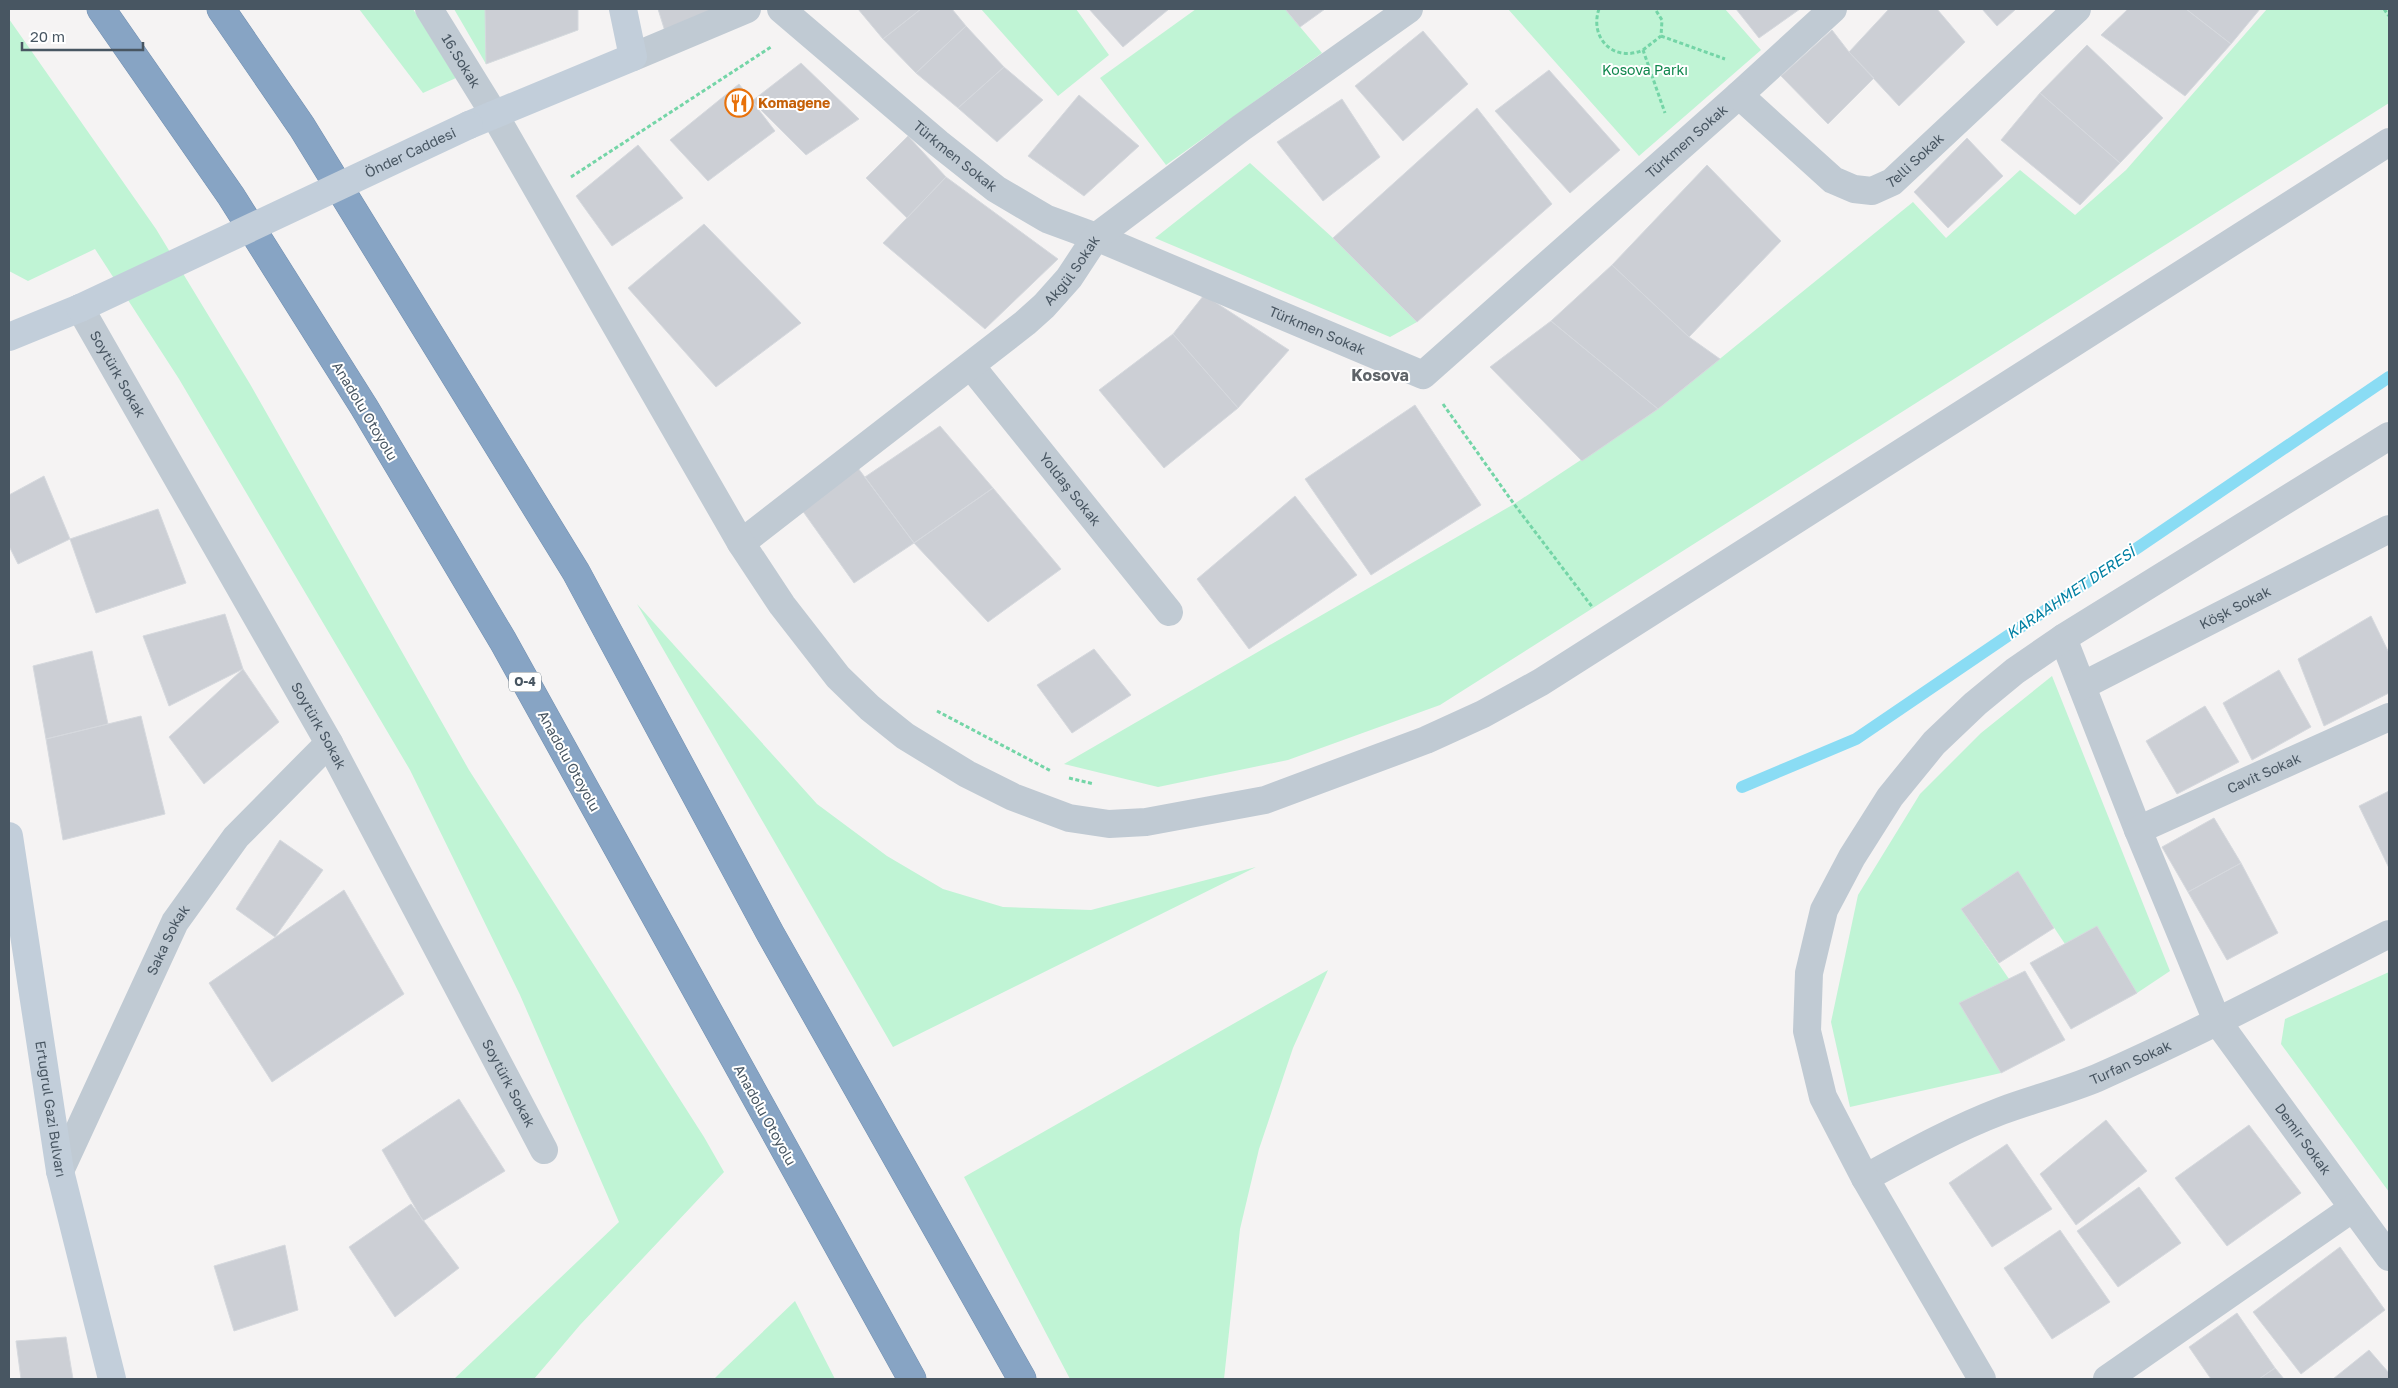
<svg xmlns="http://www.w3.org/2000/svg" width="2398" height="1388" font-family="'Golos Text',sans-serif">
  <rect width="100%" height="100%" fill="#f5f3f3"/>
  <path fill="#c0f4d5" d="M359 9H413L456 78 423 93Z
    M454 9H578V30L486 64Z
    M981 9H1076L1109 55 1058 96Z
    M1196 9H1285L1322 53 1166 165 1100 78Z
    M1508 9H1725L1761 50 1639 156Z
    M2267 9H2389V103L1440 705 1288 760 1158 787 1064 764 1514 504 1658 409 1913 202 1946 238 2020 170 2075 215 2126 170Z
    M9 19 156 229 250 384 469 770 704 1137 724 1172 580 1325 534 1379H454L619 1222 520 995 410 770 179 379 95 249 28 281 9 271Z
    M1250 163 1333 238 1417 322 1390 337 1155 238Z
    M637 604 817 804 887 856 943 889 1003 907 1091 910 1256 867 893 1047Z
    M2052 676 2170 971 2137 993 2097 927 2065 944 2017 872 1961 909 2009 979 1960 1003 2001 1073 1850 1107 1831 1022 1858 895 1920 794 1981 733Z
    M1328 970 1293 1048 1259 1149 1240 1229 1224 1379H1070L964 1177Z
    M2389 972V1192L2281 1044 2285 1019Z
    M795 1301 835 1379H714L724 1369Z"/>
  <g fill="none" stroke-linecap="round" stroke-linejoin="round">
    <path stroke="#8adcf4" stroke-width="12" d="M1742 787 1856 739 2389 377"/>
  </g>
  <path fill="#cccfd5" stroke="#d6d9de" d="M485 9H578V30L486 64Z
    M658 9H729L668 41Z
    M858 9H921L883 39Z
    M921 9H952L966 26 916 73 883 39Z
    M1089 9H1169L1123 47Z
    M1285 9H1325L1300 27Z
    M1736 9H1800L1759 38Z
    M1889 9H1937L1965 42 1899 106 1849 52Z
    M1982 9H2016L1997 26Z
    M2128 9H2186L2231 44 2185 96 2101 35Z
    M2186 9H2260L2231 44Z
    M966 26 1004 67 958 108 916 73Z
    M1832 30 1849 52 1874 78 1828 124 1781 76Z
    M1423 31 1468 84 1403 141 1355 86Z
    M2087 45 2163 118 2120 163 2040 93Z
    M801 63 859 119 806 155 752 101Z
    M1004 67 1043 100 997 142 958 108Z
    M1549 70 1620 150 1570 193 1495 111Z
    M739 84 775 131 708 181 670 140Z
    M2040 93 2120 163 2080 205 2001 140Z
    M1079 95 1139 146 1084 196 1028 156Z
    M1342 99 1380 157 1323 201 1277 142Z
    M1477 108 1552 204 1417 322 1333 238Z
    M908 136 946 177 907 218 866 178Z
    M1967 138 2003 176 1948 228 1914 192Z
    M638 145 683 198 612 246 576 196Z
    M1707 165 1781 241 1689 337 1612 265Z
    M946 177 1058 259 985 329 883 243Z
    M704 224 801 323 716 387 628 288Z
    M1612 265 1689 337 1720 359 1658 409 1551 321Z
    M1204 295 1289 350 1238 408 1173 334Z
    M1551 321 1658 409 1582 461 1490 367Z
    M1173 334 1238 408 1164 468 1099 390Z
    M1415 405 1481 505 1371 575 1305 479Z
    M940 426 993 488 914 543 865 477Z
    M858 468 914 543 854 583 802 510Z
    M44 476 70 539 18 564 9 546V495Z
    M993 488 1061 569 988 622 914 543Z
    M1295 496 1357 575 1249 649 1197 579Z
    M158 509 186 583 96 613 70 539Z
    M225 614 243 669 169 706 143 636Z
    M2371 616 2389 653V693L2324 726 2298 659Z
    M1094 649 1131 695 1072 733 1037 685Z
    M92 651 108 724 46 739 33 666Z
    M243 669 279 722 204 784 169 737Z
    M2279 670 2311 727 2252 760 2223 703Z
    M2205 706 2239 762 2177 794 2146 741Z
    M141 716 165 814 63 840 46 739Z
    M2389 791V868L2359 806Z
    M2214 818 2241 863 2188 892 2162 847Z
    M280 840 323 870 275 937 236 909Z
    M2241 863 2278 933 2227 960 2188 892Z
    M2018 871 2054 928 1999 963 1961 909Z
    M344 890 404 994 272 1082 209 983Z
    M2097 926 2137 993 2071 1029 2030 963Z
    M2025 971 2065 1040 2001 1073 1959 1003Z
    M459 1099 505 1171 423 1221 382 1150Z
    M2106 1120 2147 1171 2076 1225 2040 1174Z
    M2249 1125 2301 1193 2227 1246 2175 1178Z
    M2007 1144 2052 1209 1992 1247 1949 1183Z
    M2139 1187 2181 1243 2118 1287 2077 1231Z
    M411 1204 459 1268 395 1317 349 1247Z
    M2060 1230 2110 1302 2052 1339 2004 1268Z
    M285 1245 298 1310 234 1331 214 1266Z
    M2340 1247 2385 1310 2301 1374 2253 1312Z
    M2237 1313 2275 1368 2259 1379H2211L2189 1347Z
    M66 1337 73 1379H21L16 1341Z
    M2369 1350 2389 1373V1379H2333Z
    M2275 1368 2284 1379H2259Z"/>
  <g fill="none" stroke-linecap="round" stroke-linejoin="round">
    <g stroke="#728fb0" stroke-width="29">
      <path id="motorway" d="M101 9 231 196 364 407 503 641 912 1379
        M221 9 302 127 576 572 770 933 1022 1379"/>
    </g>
    <path stroke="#74d5a7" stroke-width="3" stroke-dasharray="4 2.5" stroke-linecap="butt" d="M1599 9C1589 38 1614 63 1643 50L1665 113
      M2384 9 2389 16
      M1661 36 1725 59
      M1643 50 1661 36 1662 20 1655 9
      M571 177 771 47
      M1443 404 1514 504 1593 608
      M937 711 1051 771
      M1069 778 1094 784"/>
    <g stroke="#c0cad3" stroke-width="28">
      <path id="s1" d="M429 9 494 114"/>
      <path id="s2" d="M781 9 938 143 996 189 1047 219 1096 237 1423 375 1739 95 1833 9"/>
      <path id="s3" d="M1739 95 1833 180 1854 189 1872 191 1892 182 2077 9"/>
      <path id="s4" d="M80 308 329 743 544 1150"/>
      <path id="s5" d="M971 366 1169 612"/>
      <path id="s6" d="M741 543 1025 323 1044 306 1069 278 1096 237 1241 128 1409 9"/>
      <path id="s7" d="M2063 638 2138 830 2217 1021 2389 1257"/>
      <path id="s8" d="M2082 686 2389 529"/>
      <path id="s9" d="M2138 830 2389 717"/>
      <path id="s10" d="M60 1171 175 922 236 837 329 743"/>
      <path id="s11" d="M1865 1178C1909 1154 1954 1129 2001 1111 2033 1099 2066 1091 2097 1078 2197 1034 2293 983 2389 934"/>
      <path d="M2107 1379 2353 1208"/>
    </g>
    <path stroke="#c0cad3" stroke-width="28" d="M633 57 747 9
      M494 114 741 543 782 605 838 677 870 708 905 736 967 774 1013 797 1069 818 1109 824 1146 822 1265 800 1426 740 1483 714 1541 682 2389 142
      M1982 1379 1865 1178 1823 1097 1807 1031 1809 973 1824 910 1852 857 1890 797 1934 743 1975 704 2015 671 2063 638 2389 436"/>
    <g stroke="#c2ceda" stroke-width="28">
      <path d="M469 125 633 57 623 9"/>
      <path d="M9 337 80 308"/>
      <path id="s12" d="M9 836 60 1171 112 1379"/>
    </g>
    <use href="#motorway" stroke="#87a4c4" stroke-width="28"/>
    <path stroke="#c2ceda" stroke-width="28" id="s13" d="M80 308 469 125"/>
  </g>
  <defs>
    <g id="restaurant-ring" transform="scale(1.4375)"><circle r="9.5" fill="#fff" stroke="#e8710a" stroke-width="1.5"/><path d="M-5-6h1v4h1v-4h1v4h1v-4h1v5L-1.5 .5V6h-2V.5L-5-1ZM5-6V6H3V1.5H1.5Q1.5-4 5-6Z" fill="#e8710a"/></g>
  </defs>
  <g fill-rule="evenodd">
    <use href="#restaurant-ring" x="739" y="103"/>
  </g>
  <g text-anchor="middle" stroke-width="4" stroke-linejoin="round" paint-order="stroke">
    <rect fill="#fff" stroke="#7f8991" stroke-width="1" x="509" y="672.5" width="32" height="19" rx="4"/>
    <g font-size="12" font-weight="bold" fill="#485662">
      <text x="525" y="686">O-4</text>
    </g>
    <g font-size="14" fill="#485662" stroke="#fff">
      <text dy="5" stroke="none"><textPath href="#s1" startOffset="61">16.Sokak</textPath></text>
      <text dy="5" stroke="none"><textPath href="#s2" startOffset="1099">Türkmen Sokak</textPath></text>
      <text dy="5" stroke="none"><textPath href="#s13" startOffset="365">Önder Caddesi</textPath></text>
      <text dy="5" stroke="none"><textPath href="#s2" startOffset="228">Türkmen Sokak</textPath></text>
      <text dy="5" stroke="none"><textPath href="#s3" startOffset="221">Telli Sokak</textPath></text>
      <text dy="5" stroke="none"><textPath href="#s6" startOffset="430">Akgül Sokak</textPath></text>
      <text dy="5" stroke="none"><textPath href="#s2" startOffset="632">Türkmen Sokak</textPath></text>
      <text dy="5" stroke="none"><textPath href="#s4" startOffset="76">Soytürk Sokak</textPath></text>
      <text transform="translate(365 411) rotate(59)" y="5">Anadolu Otoyolu</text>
      <text dy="5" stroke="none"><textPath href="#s5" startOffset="158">Yoldaş Sokak</textPath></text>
      <text dy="5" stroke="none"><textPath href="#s8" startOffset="172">Köşk Sokak</textPath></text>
      <text dy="5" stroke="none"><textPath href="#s4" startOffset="481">Soytürk Sokak</textPath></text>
      <text transform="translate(569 761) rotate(61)" y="5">Anadolu Otoyolu</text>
      <text dy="5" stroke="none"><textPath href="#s9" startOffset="138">Cavit Sokak</textPath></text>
      <text dy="5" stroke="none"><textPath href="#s10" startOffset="255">Saka Sokak</textPath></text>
      <text dy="5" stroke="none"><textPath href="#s11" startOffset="290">Turfan Sokak</textPath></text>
      <text dy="5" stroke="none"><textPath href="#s4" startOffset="886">Soytürk Sokak</textPath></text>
      <text dy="5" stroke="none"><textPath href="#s12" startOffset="276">Ertuğrul Gazi Bulvarı</textPath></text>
      <text transform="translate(765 1115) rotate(61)" y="5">Anadolu Otoyolu</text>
      <text dy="5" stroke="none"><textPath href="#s7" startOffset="559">Demir Sokak</textPath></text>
    </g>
    <g font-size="14" fill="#10874d" stroke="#fff">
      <text x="1645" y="75">Kosova Parkı</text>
    </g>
    <g font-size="14" font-weight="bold" fill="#c56008" stroke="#fff" text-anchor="start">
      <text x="758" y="108">Komagene</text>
    </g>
    <g font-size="15" font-style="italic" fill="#0380a3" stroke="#fff">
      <text transform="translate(2071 593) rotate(-34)" y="5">KARAAHMET DERESİ</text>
    </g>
    <g font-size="16" font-weight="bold" fill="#5e6368" stroke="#fff">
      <text x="1380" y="381">Kosova</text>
    </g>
  </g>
  <rect width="2398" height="1388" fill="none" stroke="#485662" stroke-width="20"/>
  <path d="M22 42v8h121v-8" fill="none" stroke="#485662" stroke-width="2.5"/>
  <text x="30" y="42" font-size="15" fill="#485662" stroke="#ffffff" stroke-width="4" paint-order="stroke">20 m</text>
</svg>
